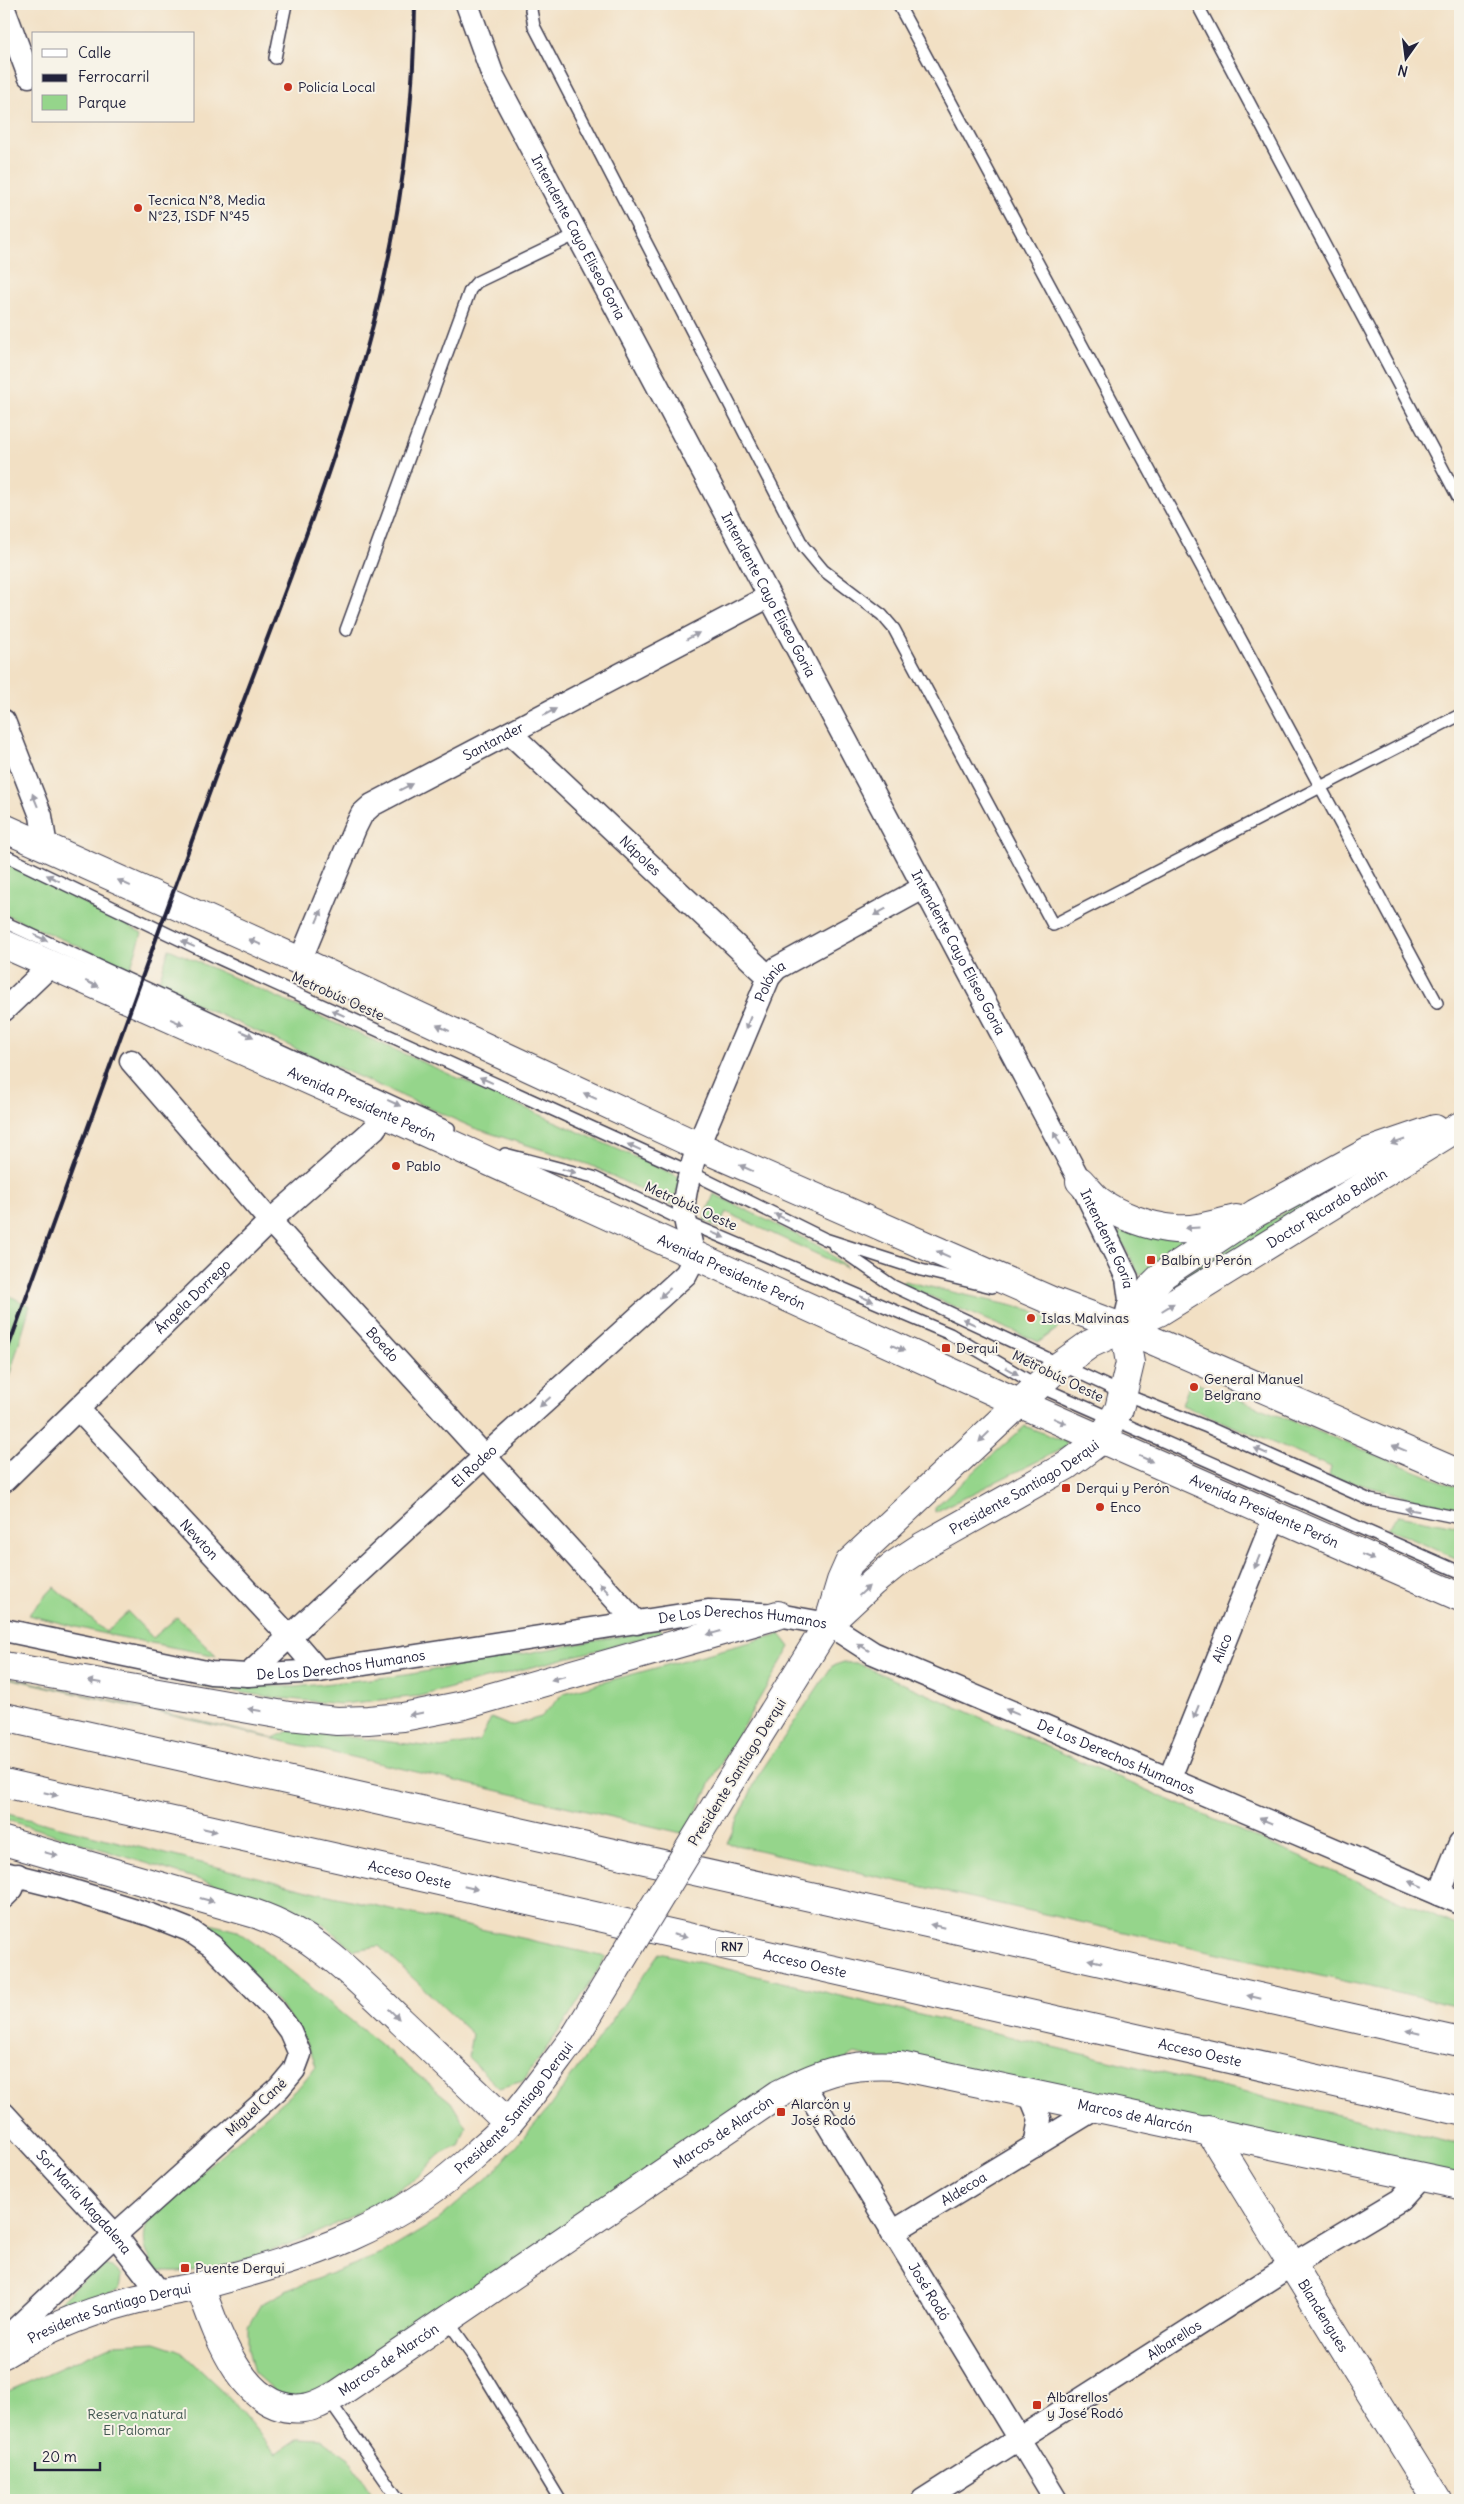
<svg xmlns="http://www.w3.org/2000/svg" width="1464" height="2504" font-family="Delius,sans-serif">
  <rect width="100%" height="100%" fill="#f7f3e8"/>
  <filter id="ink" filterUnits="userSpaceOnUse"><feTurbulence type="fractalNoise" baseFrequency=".02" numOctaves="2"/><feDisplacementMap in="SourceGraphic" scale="10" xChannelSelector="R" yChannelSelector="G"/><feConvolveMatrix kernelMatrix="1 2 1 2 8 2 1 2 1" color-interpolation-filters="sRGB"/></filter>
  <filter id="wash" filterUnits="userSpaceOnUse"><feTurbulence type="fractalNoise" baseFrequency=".0096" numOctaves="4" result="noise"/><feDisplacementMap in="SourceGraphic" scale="20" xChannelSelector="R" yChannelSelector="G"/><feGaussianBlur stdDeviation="1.12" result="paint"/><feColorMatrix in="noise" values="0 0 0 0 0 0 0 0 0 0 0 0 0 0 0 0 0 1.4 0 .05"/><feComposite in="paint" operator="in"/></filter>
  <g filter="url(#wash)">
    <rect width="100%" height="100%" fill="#f2e0c4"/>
    <path fill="#95d58b" stroke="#5c7c63" d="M4 861 142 933 130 969 4 914Z
      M169 949 682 1178 672 1205 590 1165 474 1128 157 987Z
      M1423 1143 1155 1307 1169 1284 1368 1160Z
      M714 1194 823 1248 847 1268 726 1212 719 1228 704 1220Z
      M1126 1229 1200 1240 1150 1273 1139 1275 1118 1234Z
      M904 1281 1031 1310 1061 1326 1039 1342 901 1284Z
      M4 1293 30 1306 4 1394Z
      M1191 1380 1460 1489V1508L1419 1500 1329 1476 1331 1467 1182 1405Z
      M1025 1426 1066 1442V1447L935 1512V1507Z
      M1399 1515 1460 1527V1560L1387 1528Z
      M54 1587 106 1632 128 1612 153 1638 177 1617 217 1656 105 1634 28 1615Z
      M660 1629 663 1631 659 1634 420 1696 341 1704 269 1697 199 1686 200 1683 295 1687 406 1675Z
      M780 1634 790 1647 716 1772 686 1834 4 1677V1676L273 1738 291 1730 441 1748 479 1741 491 1718 510 1726 541 1717 564 1693Z
      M844 1662 856 1663 1460 1927V2007L727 1843 758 1776 832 1666Z
      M4 1813 328 1895 606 1957 568 2018 523 2081 499 2088 468 2057 472 2034 379 1946 354 1950 325 1926 297 1910 4 1819Z
      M192 1919 237 1931 267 1952 451 2102 466 2127 459 2146C435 2150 431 2169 412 2181 355 2220 226 2281 157 2271 144 2249 141 2244 148 2218L299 2087 316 2066C298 2011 234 1958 192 1919Z
      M660 1953 1460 2144V2176L854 2054 323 2395 283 2399 254 2373 248 2349V2326L261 2304 290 2289 382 2254 437 2221 492 2174 548 2109Z
      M100 2264 112 2267 121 2276 119 2290 47 2314Z
      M155 2342 179 2350 229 2397 276 2454 299 2438 321 2439 348 2458 376 2500H4V2393L114 2344Z"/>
  </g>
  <g filter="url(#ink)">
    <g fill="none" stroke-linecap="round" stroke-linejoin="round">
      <g stroke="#413e50" stroke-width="14">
        <path id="lane" d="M533 4 531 10 534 26 803 546 823 570 882 615 894 629 1053 925 1460 715
          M898 4 1437 1003
          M1197 4 1460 501
          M275 58 286 4
          M346 630 470 290 477 282 577 234
          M4 855 218 958 690 1172 825 1239 921 1270 992 1287
          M4 922 449 1128
          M505 1154 593 1177 684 1221 950 1334 1038 1386 1460 1572
          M834 1245 893 1286 1124 1394 1207 1427 1370 1500 1460 1518
          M447 2320 472 2355 560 2500
          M328 2399 399 2500"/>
      </g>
      <g stroke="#413e50" stroke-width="25">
        <g id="street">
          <path id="s1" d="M467 4 493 76 1080 1181 1127 1278 1130 1300 1124 1325"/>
          <path d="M4 9 29 76"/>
          <path d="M4 721 41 816 46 847"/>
          <path id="s2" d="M510 733 769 977"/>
          <path id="s3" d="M300 961 355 828 362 814 372 805 768 597"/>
          <path d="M4 1010 51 965"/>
          <path id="s4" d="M131 1061 270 1221 637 1623"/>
          <path id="s5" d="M78 1409 289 1636 319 1671"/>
          <path id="s6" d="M4 1481 270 1221 374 1129 385 1114"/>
          <path id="s7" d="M4 1630 211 1673 248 1675 319 1671 708 1611 778 1615 828 1624 873 1653 1460 1903"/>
          <path id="s8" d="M248 1675 484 1457 686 1274C702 1247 682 1233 684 1203 686 1184 692 1165 698 1146L769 977 777 968 923 888"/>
          <path id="s9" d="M1169 1780 1275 1516"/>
          <path d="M4 1873 60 1887 151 1915 189 1930 212 1946 273 2008 290 2031 300 2054 294 2070 279 2088 115 2235 4 2340"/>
          <path d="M1439 1894 1460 1843"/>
          <path d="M4 1897 12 1889 18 1875"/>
          <path id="s10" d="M802 2082 1056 2500"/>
          <path d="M1029 2092 1040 2119 1035 2146"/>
          <path id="s11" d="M4 2114 115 2235 160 2293"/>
          <path id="s12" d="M891 2233 1098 2107"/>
          <path id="s13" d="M923 2500 1293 2264 1400 2200 1422 2176"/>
        </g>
      </g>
      <g stroke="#413e50" stroke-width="30">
        <g id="secondary">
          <path d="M4 828 300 961 698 1146 1052 1301 1124 1328 1460 1474"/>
          <path id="s14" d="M4 944 385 1114 1019 1403 1460 1597"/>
          <path d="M1080 1181C1086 1187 1092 1195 1099 1201 1119 1216 1150 1227 1175 1229 1195 1231 1216 1224 1236 1219"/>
          <path d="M1124 1328 1151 1287 1164 1274 1256 1213 1368 1152 1435 1129"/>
          <path id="s15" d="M828 1624 841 1581 849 1563 1059 1366 1090 1344 1159 1312 1460 1126"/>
          <path id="s16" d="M731 1780 828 1624 873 1582 894 1565 923 1546 1066 1466 1101 1440 1119 1409 1130 1363 1124 1328"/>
          <path id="s17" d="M1209 2130 1437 2500"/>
          <path id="s18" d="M200 2286C216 2330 243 2415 303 2408 316 2407 326 2400 338 2394L779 2094C823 2071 850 2063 900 2066L1460 2185"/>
          <path id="s19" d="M4 2354C51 2324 104 2306 159 2294 173 2290 189 2289 203 2285 311 2256 396 2230 479 2151 489 2142 500 2133 509 2122 533 2094 554 2064 576 2035"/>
        </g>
      </g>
      <g stroke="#413e50" stroke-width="30">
        <g id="highway">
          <path d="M4 1666 289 1716 337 1721 368 1720 403 1717 464 1705 778 1615"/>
          <path d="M4 1717 1460 2042"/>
          <path id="s20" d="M4 1783 1460 2111"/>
          <path d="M4 1841 256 1914C316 1934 357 1979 401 2021 437 2055 473 2089 508 2123"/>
        </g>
      </g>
      <use href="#lane" stroke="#fff" stroke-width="11"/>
      <use href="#street" stroke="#fff" stroke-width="22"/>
      <use href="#secondary" stroke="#fff" stroke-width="28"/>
      <use href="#highway" stroke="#fff" stroke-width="28"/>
      <path stroke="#22223b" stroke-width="4" d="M4 1359C76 1159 148 960 221 761 277 609 341 459 379 301 402 206 414 102 415 4"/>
      <g stroke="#413e50" stroke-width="30" stroke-linecap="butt">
        <path id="secondary-bridge" d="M576 2035 731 1780"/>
      </g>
      <use href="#secondary-bridge" stroke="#fff" stroke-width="28"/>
    </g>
    <defs><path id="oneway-solid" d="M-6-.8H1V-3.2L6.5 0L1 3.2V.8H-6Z" transform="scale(1.25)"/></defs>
    <g fill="#9c9ca7">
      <use href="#oneway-solid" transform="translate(693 636) rotate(-28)"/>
      <use href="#oneway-solid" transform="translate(550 712) rotate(-28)"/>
      <use href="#oneway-solid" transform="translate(406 787) rotate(-27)"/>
      <use href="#oneway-solid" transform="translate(35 800) rotate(-112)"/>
      <use href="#oneway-solid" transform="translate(53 878) rotate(-154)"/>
      <use href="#oneway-solid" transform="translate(124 883) rotate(-155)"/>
      <use href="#oneway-solid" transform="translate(880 912) rotate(151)"/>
      <use href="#oneway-solid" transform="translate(319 916) rotate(-67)"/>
      <use href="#oneway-solid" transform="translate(41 938) rotate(24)"/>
      <use href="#oneway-solid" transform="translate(255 942) rotate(-156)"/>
      <use href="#oneway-solid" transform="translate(188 944) rotate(-155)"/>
      <use href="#oneway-solid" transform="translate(92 984) rotate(25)"/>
      <use href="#oneway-solid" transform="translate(338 1013) rotate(-156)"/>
      <use href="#oneway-solid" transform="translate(177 1022) rotate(24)"/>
      <use href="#oneway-solid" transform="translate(748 1023) rotate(112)"/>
      <use href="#oneway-solid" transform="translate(443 1028) rotate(-155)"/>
      <use href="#oneway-solid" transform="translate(247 1034) rotate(25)"/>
      <use href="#oneway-solid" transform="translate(486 1080) rotate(-156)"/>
      <use href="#oneway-solid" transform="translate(590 1096) rotate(-155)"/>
      <use href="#oneway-solid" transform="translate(394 1103) rotate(25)"/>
      <use href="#oneway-solid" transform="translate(1057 1138) rotate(-118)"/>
      <use href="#oneway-solid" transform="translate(1398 1142) rotate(161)"/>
      <use href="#oneway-solid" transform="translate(634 1147) rotate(-156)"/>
      <use href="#oneway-solid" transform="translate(746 1168) rotate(-156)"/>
      <use href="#oneway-solid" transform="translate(569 1171) rotate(15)"/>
      <use href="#oneway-solid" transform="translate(781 1217) rotate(-154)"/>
      <use href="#oneway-solid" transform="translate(1192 1228) rotate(176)"/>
      <use href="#oneway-solid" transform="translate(718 1235) rotate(23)"/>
      <use href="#oneway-solid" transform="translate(943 1254) rotate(-156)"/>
      <use href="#oneway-solid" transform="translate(665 1293) rotate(138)"/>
      <use href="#oneway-solid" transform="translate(867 1299) rotate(23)"/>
      <use href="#oneway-solid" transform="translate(1168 1307) rotate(-32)"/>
      <use href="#oneway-solid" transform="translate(969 1322) rotate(-155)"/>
      <use href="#oneway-solid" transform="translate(898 1348) rotate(24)"/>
      <use href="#oneway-solid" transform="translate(1012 1371) rotate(30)"/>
      <use href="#oneway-solid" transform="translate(545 1402) rotate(138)"/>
      <use href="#oneway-solid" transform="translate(1060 1421) rotate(24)"/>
      <use href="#oneway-solid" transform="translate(984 1437) rotate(136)"/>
      <use href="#oneway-solid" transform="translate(1399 1448) rotate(-157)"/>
      <use href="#oneway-solid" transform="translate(1261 1451) rotate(-156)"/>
      <use href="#oneway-solid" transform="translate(1146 1459) rotate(24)"/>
      <use href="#oneway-solid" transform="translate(1412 1510) rotate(-170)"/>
      <use href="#oneway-solid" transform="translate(1368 1557) rotate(23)"/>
      <use href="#oneway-solid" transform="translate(1257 1562) rotate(112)"/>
      <use href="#oneway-solid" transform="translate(604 1588) rotate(-133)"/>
      <use href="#oneway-solid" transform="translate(864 1591) rotate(-43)"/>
      <use href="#oneway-solid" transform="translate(714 1633) rotate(164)"/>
      <use href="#oneway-solid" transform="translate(863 1647) rotate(-148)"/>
      <use href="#oneway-solid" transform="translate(558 1678) rotate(164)"/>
      <use href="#oneway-solid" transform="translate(95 1682) rotate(-170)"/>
      <use href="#oneway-solid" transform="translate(255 1710) rotate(-170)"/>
      <use href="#oneway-solid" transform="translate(1012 1712) rotate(-157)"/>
      <use href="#oneway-solid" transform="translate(1196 1712) rotate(112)"/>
      <use href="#oneway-solid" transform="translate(416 1714) rotate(169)"/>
      <use href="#oneway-solid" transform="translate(51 1794) rotate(13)"/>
      <use href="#oneway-solid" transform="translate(1266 1821) rotate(-157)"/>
      <use href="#oneway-solid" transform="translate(210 1830) rotate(13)"/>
      <use href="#oneway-solid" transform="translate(51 1854) rotate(16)"/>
      <use href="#oneway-solid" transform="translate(1416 1884) rotate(-157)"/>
      <use href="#oneway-solid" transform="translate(471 1888) rotate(13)"/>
      <use href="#oneway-solid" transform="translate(207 1900) rotate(15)"/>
      <use href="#oneway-solid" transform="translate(937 1926) rotate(-167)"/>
      <use href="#oneway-solid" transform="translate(680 1936) rotate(13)"/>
      <use href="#oneway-solid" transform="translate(1095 1961) rotate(-167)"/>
      <use href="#oneway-solid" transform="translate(1254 1997) rotate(-167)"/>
      <use href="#oneway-solid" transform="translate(394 2014) rotate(44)"/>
      <use href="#oneway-solid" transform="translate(1413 2032) rotate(-167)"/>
    </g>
  </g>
  <g fill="#c8321e" stroke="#f7f3e8" stroke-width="2">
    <circle cx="288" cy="87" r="5"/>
    <circle cx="138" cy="208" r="5"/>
    <circle cx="396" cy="1166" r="5"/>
    <rect x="1146" y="1255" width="10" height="10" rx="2.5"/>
    <circle cx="1031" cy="1318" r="5"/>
    <rect x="941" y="1343" width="10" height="10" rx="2.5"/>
    <circle cx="1194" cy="1387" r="5"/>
    <rect x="1061" y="1483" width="10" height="10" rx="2.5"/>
    <circle cx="1100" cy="1507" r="5"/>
    <rect x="776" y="2107" width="10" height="10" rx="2.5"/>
    <rect x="180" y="2263" width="10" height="10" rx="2.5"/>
    <rect x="1032" y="2400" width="10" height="10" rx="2.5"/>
  </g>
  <g text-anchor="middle" stroke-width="4" stroke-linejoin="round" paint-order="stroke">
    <rect fill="#f7f3e8" stroke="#62616f" stroke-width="1" x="716" y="1937.5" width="32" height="19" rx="4"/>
    <g font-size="12" font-weight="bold" fill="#22223b">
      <text x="732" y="1951">RN7</text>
    </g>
    <g font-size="14" fill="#22223b" stroke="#f7f3e8" text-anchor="start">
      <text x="298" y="92">Policía Local</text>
      <text x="148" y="205">Tecnica N°8, Media<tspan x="148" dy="16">N°23, ISDF N°45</tspan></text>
      <text x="406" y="1171">Pablo</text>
      <text x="1161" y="1265">Balbín y Perón</text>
      <text x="1041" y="1323">Islas Malvinas</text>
      <text x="956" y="1353">Derqui</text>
      <text x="1204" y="1384">General Manuel<tspan x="1204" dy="16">Belgrano</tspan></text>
      <text x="1076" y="1493">Derqui y Perón</text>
      <text x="1110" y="1512">Enco</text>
      <text x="791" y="2109">Alarcón y<tspan x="791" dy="16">José Rodó</tspan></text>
      <text x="195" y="2273">Puente Derqui</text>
      <text x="1047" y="2402">Albarellos<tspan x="1047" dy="16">y José Rodó</tspan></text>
    </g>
    <g font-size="14" fill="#22223b" stroke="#f7f3e8">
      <text dy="5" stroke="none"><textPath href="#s1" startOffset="259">Intendente Cayo Eliseo Goria</textPath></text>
      <text dy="5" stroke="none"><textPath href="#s1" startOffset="664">Intendente Cayo Eliseo Goria</textPath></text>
      <text dy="5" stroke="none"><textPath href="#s3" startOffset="310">Santander</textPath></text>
      <text dy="5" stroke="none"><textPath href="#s2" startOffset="179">Nápoles</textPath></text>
      <text dy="5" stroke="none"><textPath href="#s1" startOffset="1069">Intendente Cayo Eliseo Goria</textPath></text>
      <text dy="5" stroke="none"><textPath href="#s8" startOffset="906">Polónia</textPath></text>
      <text transform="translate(338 996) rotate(24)" y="5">Metrobús Oeste</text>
      <text dy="5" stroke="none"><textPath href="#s14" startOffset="392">Avenida Presidente Perón</textPath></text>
      <text transform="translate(691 1206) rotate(24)" y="5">Metrobús Oeste</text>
      <text dy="5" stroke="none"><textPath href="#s15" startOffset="664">Doctor Ricardo Balbín</textPath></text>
      <text dy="5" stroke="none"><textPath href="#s1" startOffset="1392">Intendente Goria</textPath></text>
      <text dy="5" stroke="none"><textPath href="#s14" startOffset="798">Avenida Presidente Perón</textPath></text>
      <text dy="5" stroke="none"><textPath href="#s6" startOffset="264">Ángela Dorrego</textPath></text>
      <text dy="5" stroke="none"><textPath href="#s4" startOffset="379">Boedo</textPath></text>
      <text transform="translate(1058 1376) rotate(26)" y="5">Metrobús Oeste</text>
      <text dy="5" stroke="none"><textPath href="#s8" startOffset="308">El Rodeo</textPath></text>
      <text dy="5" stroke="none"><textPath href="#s16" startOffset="424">Presidente Santiago Derqui</textPath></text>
      <text dy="5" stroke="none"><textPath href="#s14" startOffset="1382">Avenida Presidente Perón</textPath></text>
      <text dy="5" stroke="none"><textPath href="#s5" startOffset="178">Newton</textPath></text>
      <text dy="5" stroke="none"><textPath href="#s7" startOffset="748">De Los Derechos Humanos</textPath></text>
      <text dy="5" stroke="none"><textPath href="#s9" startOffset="142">Alico</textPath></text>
      <text dy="5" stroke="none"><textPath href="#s7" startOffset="342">De Los Derechos Humanos</textPath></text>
      <text dy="5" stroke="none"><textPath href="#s7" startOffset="1152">De Los Derechos Humanos</textPath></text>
      <text transform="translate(737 1772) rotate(-58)" y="5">Presidente Santiago Derqui</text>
      <text dy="5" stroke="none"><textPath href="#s20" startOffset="416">Acceso Oeste</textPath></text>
      <text dy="5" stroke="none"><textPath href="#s20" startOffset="821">Acceso Oeste</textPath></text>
      <text dy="5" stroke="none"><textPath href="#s20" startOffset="1226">Acceso Oeste</textPath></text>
      <text transform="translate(256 2107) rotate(-43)" y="5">Miguel Cané</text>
      <text dy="5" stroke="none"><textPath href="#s19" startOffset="578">Presidente Santiago Derqui</textPath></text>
      <text dy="5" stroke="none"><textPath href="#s18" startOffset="1110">Marcos de Alarcón</textPath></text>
      <text dy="5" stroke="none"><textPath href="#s18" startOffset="676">Marcos de Alarcón</textPath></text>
      <text dy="5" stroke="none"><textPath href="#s12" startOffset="85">Aldecoa</textPath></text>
      <text dy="5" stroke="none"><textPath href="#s11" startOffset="119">Sor María Magdalena</textPath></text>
      <text dy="5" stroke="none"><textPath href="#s10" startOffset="245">José Rodó</textPath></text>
      <text dy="5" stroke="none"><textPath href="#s17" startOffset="218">Blandengues</textPath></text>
      <text dy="5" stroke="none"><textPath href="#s19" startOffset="114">Presidente Santiago Derqui</textPath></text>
      <text dy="5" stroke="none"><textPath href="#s13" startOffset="298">Albarellos</textPath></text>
      <text dy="5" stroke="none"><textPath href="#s18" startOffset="271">Marcos de Alarcón</textPath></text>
    </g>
    <g font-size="14" fill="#445853" stroke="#f7f3e8">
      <text x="137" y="2419">Reserva natural<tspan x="137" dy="16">El Palomar</tspan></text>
    </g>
  </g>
  <rect width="1464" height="2504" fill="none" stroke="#f7f3e8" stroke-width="20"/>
  <rect x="32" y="32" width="162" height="90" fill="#f7f3e8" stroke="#a29fa3"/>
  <rect x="42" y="49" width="25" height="8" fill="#ffffff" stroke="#a29fa3"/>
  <text x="78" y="58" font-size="15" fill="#22223b">Calle</text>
  <rect x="42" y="74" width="25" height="8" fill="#22223b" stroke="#a29fa3"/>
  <text x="78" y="82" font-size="15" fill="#22223b">Ferrocarril</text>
  <rect x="42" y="95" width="25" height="15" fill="#95d58b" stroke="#a29fa3"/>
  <text x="78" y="108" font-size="15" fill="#22223b">Parque</text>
  <g transform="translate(1406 58) rotate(194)" stroke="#f7f3e8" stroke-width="4" paint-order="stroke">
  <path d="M0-4L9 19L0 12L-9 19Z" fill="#22223b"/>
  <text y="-8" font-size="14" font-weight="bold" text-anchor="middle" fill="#22223b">N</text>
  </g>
  <path d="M35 2462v8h65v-8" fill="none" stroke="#22223b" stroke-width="2.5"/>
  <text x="42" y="2462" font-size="15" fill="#22223b" stroke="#f7f3e8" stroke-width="4" paint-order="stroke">20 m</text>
</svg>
